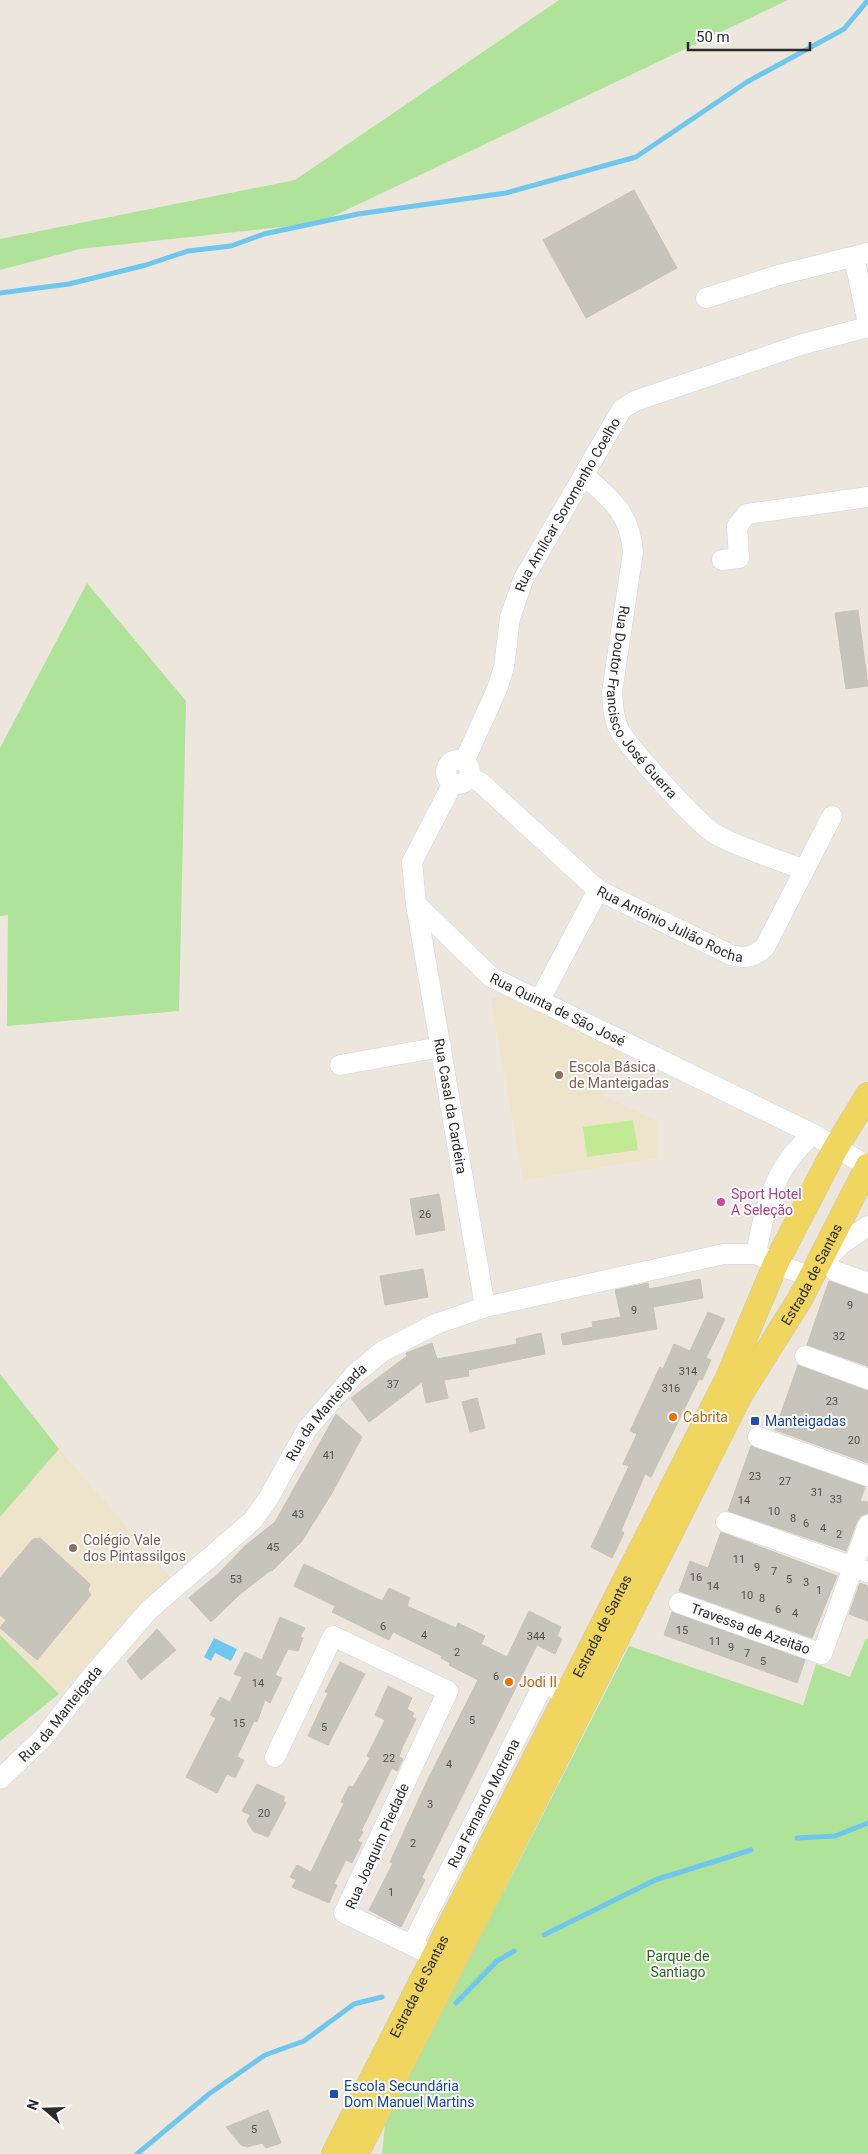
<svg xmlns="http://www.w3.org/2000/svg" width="868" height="2154" font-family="Roboto,sans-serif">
  <rect width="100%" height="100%" fill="#ece6dc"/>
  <path fill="#eee4cc" d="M506 996 624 1053 604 1096 657 1121V1158L523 1180 491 999Z
    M59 1449 172 1579 126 1623 59 1694 0 1635V1517Z"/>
  <path fill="#afe399" d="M559 0H788L319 223 80 249 0 270V239L295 180Z
    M87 583 186 701 179 1011 7 1026 8 915 0 916V748Z
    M0 1374 59 1449 0 1517Z
    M0 1635 59 1694 0 1741Z
    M866 1638 868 1639V2154H382L385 2124 629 1646 803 1705 816 1664 850 1677Z"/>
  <path fill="#c2ea95" d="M633 1120 638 1150 587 1157 583 1127Z"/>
  <path fill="#70c7ee" d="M214 1638 237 1649 231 1661 215 1653 211 1661 204 1657Z"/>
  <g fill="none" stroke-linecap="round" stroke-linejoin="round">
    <path stroke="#70c7ee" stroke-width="5" d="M0 293 69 284 146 265 188 251 231 246 264 234 358 214 506 193 636 157 747 82 844 29 868 0
      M797 1838 835 1836 868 1823
      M544 1935 655 1880 751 1850
      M456 2003 497 1961 514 1951
      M137 2154 209 2094 265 2055 304 2041 354 2004 382 1997"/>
  </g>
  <path fill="#c7c4bb" stroke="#c8c2b6" d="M634 190 677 268 586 318 543 240Z
    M858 610 868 686 846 689 835 613Z
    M439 1194 445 1230 416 1235 410 1199Z
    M423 1269 428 1297 385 1305 380 1276Z
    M700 1279 703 1298 653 1307 657 1329 563 1345 561 1334 593 1327 592 1322 621 1317 615 1290 648 1283 649 1289Z
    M829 1281 868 1295V1366L807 1345Z
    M708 1312 725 1319 706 1358 711 1360 702 1380 699 1379 651 1477 645 1474 621 1531 624 1533 612 1558 591 1547 629 1466 623 1464 637 1434 630 1431 660 1367 663 1369 674 1344 690 1351Z
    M541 1333 545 1354 468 1370 469 1376 444 1380 448 1398 426 1403 422 1382 369 1422 351 1398 407 1356 406 1353 432 1343 437 1359 517 1344 516 1339Z
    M798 1365 868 1391V1463L775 1430Z
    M477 1398 485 1428 470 1432 462 1402Z
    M336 1414 362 1437 332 1493 302 1541 272 1571 271 1570 239 1595 211 1622 189 1598 219 1573 245 1546 275 1522Z
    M751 1446 865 1487 860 1501 868 1502V1513L861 1516 857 1521 846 1551 728 1511Z
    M721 1532 837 1576 812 1638 679 1591 690 1561 708 1568Z
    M40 1538 90 1584 88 1590 91 1595 37 1660 0 1628 6 1620 0 1615V1578L33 1539Z
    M304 1564 382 1601 389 1588 410 1598 407 1606 456 1628 458 1623 485 1636 481 1644 507 1657 529 1611 561 1627 557 1636 562 1639 555 1654 537 1645 422 1877 425 1880 401 1927 369 1910 393 1863 390 1862 429 1777 478 1680 449 1665 450 1663 441 1658 442 1656 393 1632 389 1640 332 1612 335 1606 294 1586Z
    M860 1583 868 1586V1621L849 1614Z
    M672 1612 805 1660 797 1683 664 1635Z
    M280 1617 305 1628 300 1637 303 1638 298 1651 288 1649 275 1675 282 1678 270 1703 265 1700 257 1722 254 1721 237 1757 244 1760 235 1778 227 1774 217 1793 186 1777 216 1718 210 1715 220 1697 230 1702 242 1677 234 1674 245 1652 262 1660Z
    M157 1629 176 1650 141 1680 127 1661Z
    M340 1662 365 1674 328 1745 308 1736 328 1693 325 1692Z
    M388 1686 412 1698 407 1709 414 1713 412 1717 416 1719 402 1748 399 1757 403 1759 397 1771 392 1768 361 1831 363 1832 358 1841 362 1843 352 1863 346 1860 334 1884 337 1885 329 1903 292 1887 296 1880 290 1877 297 1865 311 1872 344 1803 341 1802 349 1786 353 1787 370 1758 367 1756 385 1720 375 1715Z
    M257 1784 285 1797 283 1801 286 1803 268 1837 253 1831 247 1821 250 1815 242 1811Z
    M268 2110 281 2143 266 2148 262 2143 247 2147 241 2145 226 2127Z"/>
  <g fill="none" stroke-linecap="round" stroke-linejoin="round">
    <g stroke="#d2d4e3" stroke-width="21">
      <g id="minor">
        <path d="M854 257 868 324"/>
        <path d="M706 298 779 275 868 253"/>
        <path id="s1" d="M584 475C611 499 630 513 633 552L612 692C613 705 613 718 619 730 630 749 697 823 715 834 739 848 778 859 804 870"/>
        <path d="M722 560 739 558 737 526 747 514 868 497"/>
        <circle cx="458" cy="772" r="12"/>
        <path id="s2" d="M464 762 497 689 504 667 510 618 523 580 622 409 635 401 800 345 868 327"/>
        <path id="s3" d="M469 777 480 782 598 890 731 955C746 959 754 957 765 947L832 816"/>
        <path id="s4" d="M453 783 412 862 416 904 491 977 813 1134 868 1166"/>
        <path id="s5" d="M416 904 485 1307"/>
        <path d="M539 1001 598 890"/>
        <path d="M340 1065 441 1047"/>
        <path d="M756 1254C765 1206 774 1167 813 1134"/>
        <path d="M835 1271 868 1283"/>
        <path d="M805 1356 868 1379"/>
        <path d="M758 1437 868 1476"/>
        <path d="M726 1522 868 1572"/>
        <path id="s6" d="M679 1603 822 1654 868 1525"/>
        <path d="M275 1757 333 1636 448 1691 344 1913 434 1956"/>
        <path id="s7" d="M0 1779 43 1738 91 1677 149 1610 253 1520 268 1499 307 1429 355 1374 383 1351 436 1324 485 1307 724 1254H756L786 1268 804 1274 815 1271 840 1245 868 1226"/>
        <path id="s8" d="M412 1945 544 1683 566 1695"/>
      </g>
    </g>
    <g stroke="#c8c8c8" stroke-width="26">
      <g id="major">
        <path id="s9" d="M334 2154 728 1378 776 1263 835 1149 868 1095"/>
        <path id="s10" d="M356 2154 741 1393 800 1299 868 1166"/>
      </g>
    </g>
    <use href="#minor" stroke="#fff" stroke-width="20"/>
    <use href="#major" stroke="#f0d55e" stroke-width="25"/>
  </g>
  <g fill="#8d6e63" stroke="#fff" stroke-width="2">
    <circle cx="559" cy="1075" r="5"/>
    <circle cx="73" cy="1548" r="5"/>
  </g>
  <circle fill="#d1479c" stroke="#fff" stroke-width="2" cx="721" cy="1202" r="5"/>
  <g fill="#e8710a" stroke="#fff" stroke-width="2">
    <circle cx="673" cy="1417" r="5"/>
    <circle cx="509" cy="1682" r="5"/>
  </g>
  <g fill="#1a4fb4" stroke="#fff" stroke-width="2">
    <rect x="750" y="1416" width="10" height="10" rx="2.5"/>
    <rect x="329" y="2089" width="10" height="10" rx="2.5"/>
  </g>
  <g text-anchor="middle" stroke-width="4" stroke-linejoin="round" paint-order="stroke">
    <g font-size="11" fill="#51504e">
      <text x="425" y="1218">26</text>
      <text x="850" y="1309">9</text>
      <text x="634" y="1314">9</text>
      <text x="839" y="1340">32</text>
      <text x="688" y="1375">314</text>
      <text x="393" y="1388">37</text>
      <text x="671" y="1392">316</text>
      <text x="832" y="1405">23</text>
      <text x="854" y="1444">20</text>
      <text x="329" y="1459">41</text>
      <text x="755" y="1480">23</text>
      <text x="785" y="1485">27</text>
      <text x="817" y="1496">31</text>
      <text x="836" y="1503">33</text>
      <text x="744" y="1504">14</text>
      <text x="774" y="1515">10</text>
      <text x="298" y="1518">43</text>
      <text x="793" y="1522">8</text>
      <text x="806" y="1527">6</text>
      <text x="823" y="1532">4</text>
      <text x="839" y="1538">2</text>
      <text x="273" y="1551">45</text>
      <text x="739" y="1563">11</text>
      <text x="757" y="1571">9</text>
      <text x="774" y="1575">7</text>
      <text x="696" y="1581">16</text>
      <text x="236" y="1583">53</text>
      <text x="789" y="1583">5</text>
      <text x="806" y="1586">3</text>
      <text x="713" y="1590">14</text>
      <text x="819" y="1594">1</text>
      <text x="747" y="1599">10</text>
      <text x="762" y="1602">8</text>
      <text x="778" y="1613">6</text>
      <text x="795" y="1617">4</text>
      <text x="383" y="1630">6</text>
      <text x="682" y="1634">15</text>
      <text x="424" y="1639">4</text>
      <text x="536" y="1640">344</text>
      <text x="715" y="1645">11</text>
      <text x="731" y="1651">9</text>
      <text x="457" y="1656">2</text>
      <text x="747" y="1657">7</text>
      <text x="763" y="1665">5</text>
      <text x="496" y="1680">6</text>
      <text x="258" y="1687">14</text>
      <text x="472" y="1724">5</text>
      <text x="239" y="1727">15</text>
      <text x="324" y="1731">5</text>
      <text x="389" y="1762">22</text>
      <text x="449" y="1768">4</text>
      <text x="430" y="1808">3</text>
      <text x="264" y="1817">20</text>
      <text x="413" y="1847">2</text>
      <text x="391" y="1896">1</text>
      <text x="254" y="2133">5</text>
    </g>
    <g font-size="14" fill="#2a2a2a" stroke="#fff">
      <text dy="5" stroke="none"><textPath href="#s2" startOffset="280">Rua Amílcar Soromenho Coelho</textPath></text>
      <text dy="5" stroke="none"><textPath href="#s1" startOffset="255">Rua Doutor Francisco José Guerra</textPath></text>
      <text dy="5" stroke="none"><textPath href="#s3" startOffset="252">Rua António Julião Rocha</textPath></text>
      <text dy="5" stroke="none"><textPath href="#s4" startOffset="310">Rua Quinta de São José</textPath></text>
      <text dy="5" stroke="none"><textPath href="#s5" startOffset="205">Rua Casal da Cardeira</textPath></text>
      <text dy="5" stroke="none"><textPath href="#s10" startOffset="991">Estrada de Santas</textPath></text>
      <text dy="5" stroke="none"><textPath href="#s7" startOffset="494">Rua da Manteigada</textPath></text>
      <text dy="5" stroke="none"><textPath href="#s9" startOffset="592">Estrada de Santas</textPath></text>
      <text dy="5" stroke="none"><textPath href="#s6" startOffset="76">Travessa de Azeitão</textPath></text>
      <text dy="5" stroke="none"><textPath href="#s7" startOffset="89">Rua da Manteigada</textPath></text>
      <text dy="5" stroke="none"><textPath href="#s8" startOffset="159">Rua Fernando Motrena</textPath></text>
      <text transform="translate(377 1846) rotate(-66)" y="5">Rua Joaquim Piedade</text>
      <text dy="5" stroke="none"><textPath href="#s9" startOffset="188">Estrada de Santas</textPath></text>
    </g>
    <g font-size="14" fill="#785e54" stroke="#fff" text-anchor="start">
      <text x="569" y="1072">Escola Básica<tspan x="569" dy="16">de Manteigadas</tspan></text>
      <text x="83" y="1545">Colégio Vale<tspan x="83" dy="16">dos Pintassilgos</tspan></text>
    </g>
    <g font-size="14" fill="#b23c85" stroke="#fff" text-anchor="start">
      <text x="731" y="1199">Sport Hotel<tspan x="731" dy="16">A Seleção</tspan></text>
    </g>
    <g font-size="14" fill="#c56008" stroke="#fff" text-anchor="start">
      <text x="683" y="1422">Cabrita</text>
      <text x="519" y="1687">Jodi II</text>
    </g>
    <g font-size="14" fill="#164399" stroke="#fff" text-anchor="start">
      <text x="765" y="1426">Manteigadas</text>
      <text x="344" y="2091">Escola Secundária<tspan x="344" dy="16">Dom Manuel Martins</tspan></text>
    </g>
    <g font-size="14" fill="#27681a" stroke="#fff">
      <text x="678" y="1961">Parque de<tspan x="678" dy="16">Santiago</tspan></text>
    </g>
  </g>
  <g transform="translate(45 2109) rotate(290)" stroke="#ffffff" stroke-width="4" paint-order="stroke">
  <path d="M0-4L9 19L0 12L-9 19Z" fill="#2a2a2a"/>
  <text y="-8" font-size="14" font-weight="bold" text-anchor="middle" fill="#2a2a2a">N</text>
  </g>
  <path d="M688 42v8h122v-8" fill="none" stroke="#2a2a2a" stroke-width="2.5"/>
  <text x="696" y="42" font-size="15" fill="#2a2a2a" stroke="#ffffff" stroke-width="4" paint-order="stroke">50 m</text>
</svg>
